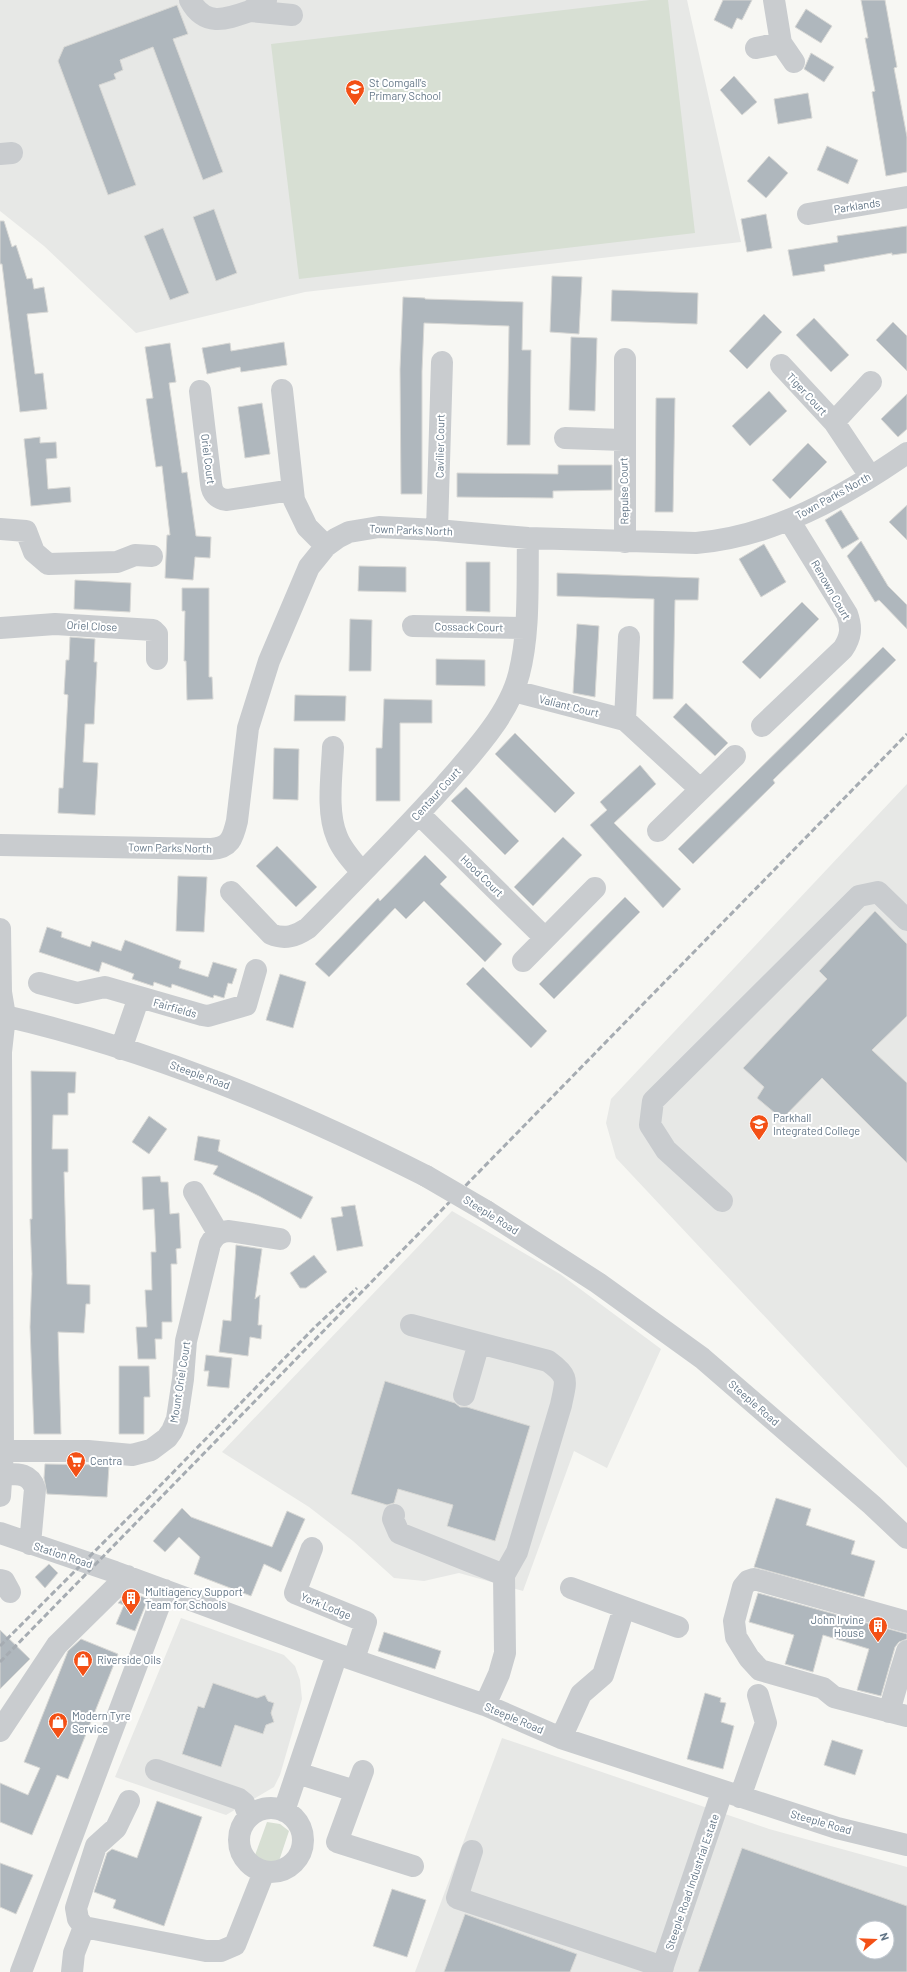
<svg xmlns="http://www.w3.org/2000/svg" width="907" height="1972" font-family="Barlow,sans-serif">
  <rect width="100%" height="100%" fill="#f7f7f3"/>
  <path fill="#e7e8e6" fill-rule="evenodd" d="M0 0H687L741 242 305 292 136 333 44 246 0 211Z
    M907 784V1468L616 1158 606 1123 611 1099Z
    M452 1211 560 1274 661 1349 607 1468 574 1451 523 1591 459 1573 424 1581 394 1578 353 1541 309 1507 222 1452Z
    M181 1618 284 1655 295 1666 300 1680 302 1699 280 1775 274 1787 226 1815 115 1777Z
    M502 1738 769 1829 907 1867V1972H415ZM863 1928H887V1952H863Z"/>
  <path fill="#d7dfd3" d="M650 0H668L695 233 299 279 271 44Z
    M267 1822 280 1824 289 1831 278 1864C269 1866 260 1866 254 1858Z"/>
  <path fill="#afb7bd" stroke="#d8d8d5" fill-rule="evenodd" d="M723 0H752L742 20 737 18 732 29 714 20Z
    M861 0H885L897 67 894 68 907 137V172L886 176 872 92 875 91 865 38H868Z
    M177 5 188 34 173 39 223 172 203 180 153 47 120 60 123 70 114 74 116 79 99 85 136 185 108 195 58 61 64 47Z
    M806 9 832 26 821 43 795 27Z
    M811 53 834 67 824 82 804 69Z
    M734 76 757 102 742 115 720 90Z
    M808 93 812 118 778 124 774 99Z
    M827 146 858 160 848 184 817 170Z
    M769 156 788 173 766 198 747 181Z
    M214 209 237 273 216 281 193 217Z
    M766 214 772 248 747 252 741 219Z
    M0 221H4L12 247 16 245 27 279 32 278 34 289 44 287 48 312 27 314 35 374 43 373 47 409 20 412 2 264H0Z
    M907 226V253L892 255V253L824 265 825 271 793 276 788 250 838 242 837 236Z
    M163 228 189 293 170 300 144 236Z
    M552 276 582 277 579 334 550 332Z
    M612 290 698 293 697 324 611 321Z
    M403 297 425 298V299L523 302 522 350H531L530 445H507L509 326 424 323 422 371V494H401L400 369Z
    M764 314 782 332 747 369 729 351Z
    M814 318 849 355 831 372 796 335Z
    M893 322 907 336V371L876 340Z
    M571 337 597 338 595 411 569 410Z
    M284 342 287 365 241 372 240 367 207 374 202 348 230 343 231 351Z
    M170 343 176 382 169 383 182 473 187 472 196 536 211 537 210 558 195 557 193 580 165 578 167 535H170L162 466 156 467 146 399 153 398 145 347Z
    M769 391 787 411 750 446 732 426Z
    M907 394V429L898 437 881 419Z
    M656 398H675L673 512H655Z
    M262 403 270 454 245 458 238 407Z
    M40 437V443L56 442 57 458 46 459 48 489 70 487 71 502 31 506 24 439Z
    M808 443 827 462 790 499 772 480Z
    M558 465H612V490L553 491V498L457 497V473L558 474Z
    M907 505V540L889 522Z
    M841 510 859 539 842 549 825 520Z
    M861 541 888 586 907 605V629L879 600 875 602 847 556Z
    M764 544 786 582 761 597 739 559Z
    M466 562H490V612L466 611Z
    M359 566 406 567V592L358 591Z
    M557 573 699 578 698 600H675L673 699H653L654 599 557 596Z
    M75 580 131 583 130 612 74 609Z
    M182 588H209V677H212L213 699 187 700 186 661H184L185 611H182Z
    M802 602 819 619 760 679 742 662Z
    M350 619 372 620 371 671H349Z
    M577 624 599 626 595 697 573 693Z
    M70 637 95 639 94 662H97L94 724H85L83 762 98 763 95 815 58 813 59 788H63L68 695 64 694 66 660H69Z
    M883 647 896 660 773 780 775 783 693 864 678 849Z
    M436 659 485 660V686L436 685Z
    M295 695 346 696 345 721H294Z
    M384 699 432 700V723H400V801H376V748H382Z
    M686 703 728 743 715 756 673 717Z
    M515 733 575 793 555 813 495 754Z
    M274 748 299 749 298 800 273 799Z
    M640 765 656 784 614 823 681 889 663 908 590 825 607 810 600 802Z
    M466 787 519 841 505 855 451 801Z
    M563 837 582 855 533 906 514 887Z
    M277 846 317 887 296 907 256 866Z
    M425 855 447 877 440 884 502 944 485 962 424 901 406 919 395 908 329 977 315 964 378 898 380 901Z
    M178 876 207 877 204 932 176 931Z
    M625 897 640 912 554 999 539 984Z
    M875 911 907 944V1016L872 1050 907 1083V1163L822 1078 782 1119 757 1098 764 1087 743 1068 827 979 819 971Z
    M47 927 62 932 61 937 90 947 92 941 121 951 125 940 181 961 179 968 208 977 213 962 237 969 232 984 228 983 224 998 214 995 213 998 172 984 171 988 154 982 153 986 132 979 134 974 102 962 99 972 39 952Z
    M483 967 547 1031 531 1048 466 984Z
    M280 974 306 982 293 1028 266 1020Z
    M31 1071 76 1072 75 1093H68V1115H53L52 1149H68V1172H64L67 1284 90 1285V1304H86L84 1333 58 1332 61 1434H34L30 1327 32 1274 30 1219H32Z
    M149 1116 167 1129 149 1154 132 1142Z
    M198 1136 220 1140 218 1151 313 1197 301 1219 259 1196 213 1174 218 1166 194 1160Z
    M160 1176 161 1182H168L170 1214 179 1213 181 1248 176 1249 177 1264H171L172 1322H162V1339H155L156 1359H138L136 1327H147L145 1290H152L151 1252H156L154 1209 143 1210 142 1177Z
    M355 1205 363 1246 337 1251 331 1218 343 1216 341 1207Z
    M236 1245 262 1249 255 1299 260 1295 258 1325H262L261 1339 250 1337 248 1356 219 1352 223 1320 231 1321Z
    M314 1255 327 1272 306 1288H300L290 1273Z
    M206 1355 232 1358 229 1388 207 1386 209 1371H204Z
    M119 1366H149L150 1397H144V1434H119Z
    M385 1381 455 1403 460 1407H467L530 1426 495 1541 447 1526 453 1505 398 1489 394 1503 387 1505 351 1494Z
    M45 1464 109 1465 107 1497 47 1494 44 1478Z
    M776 1498 811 1509 806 1525 855 1541 851 1554 875 1561 864 1597 754 1567Z
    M182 1508 191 1517 272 1547 287 1511 305 1519 281 1572 264 1564 251 1596 194 1574 200 1557 179 1537 165 1552 153 1541Z
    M49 1564 58 1573 45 1588 35 1577Z
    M129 1591 148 1599 135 1631 116 1624 124 1605 118 1603Z
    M758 1593 907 1634V1639L899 1642 895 1647 881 1696 857 1690 869 1649 823 1635 813 1672 785 1664 794 1635 749 1622Z
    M0 1630 30 1659 0 1689Z
    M384 1632 441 1651 435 1669 378 1651Z
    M81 1639 118 1654 68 1779 57 1775 32 1835 0 1822V1783L28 1795 40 1768 24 1762 68 1651Z
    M213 1683 257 1698 265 1695 268 1701 274 1703 271 1713 274 1722 266 1725 263 1734 235 1725 221 1767 182 1754 198 1706 204 1708Z
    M705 1693 721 1698 720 1702 726 1703 721 1722 734 1726 723 1769 687 1759Z
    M832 1740 863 1750 855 1775 824 1765Z
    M157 1801 202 1817 164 1926 113 1908 116 1900 94 1892 107 1853 112 1849 137 1858Z
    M742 1848 907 1906V1972H698ZM863 1928H887V1952H863Z
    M0 1863 33 1875 16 1914 0 1907Z
    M392 1889 426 1900 407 1957 373 1946Z
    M465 1914 577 1954 570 1972H444Z"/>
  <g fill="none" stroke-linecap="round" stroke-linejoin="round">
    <path stroke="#c9cccf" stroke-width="22" d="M190 0C205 28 227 19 250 11
      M266 0 250 11 292 15
      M774 0 781 43 794 62
      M756 48 781 43
      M0 154 12 153
      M808 214 907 197
      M781 365 834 422 870 476
      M282 390 294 500 307 527 326 546
      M200 391 211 484C212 493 217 499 227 500L292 490
      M834 422 871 382
      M565 438 623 440
      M0 529 26 531 34 552 48 564 117 562 135 555 152 556
      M437 530 442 362
      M625 542V359
      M413 626 526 628
      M0 628 55 624 153 630 157 634V659
      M514 691 625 720 700 789
      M625 720 629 637
      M762 726 843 649C851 637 852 628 847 614L789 520
      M333 747C332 774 326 812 337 837 342 850 353 862 362 872
      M419 814 545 938
      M658 831 735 756
      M0 845 211 849C230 848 233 838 237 821L248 728 269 661 309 567 326 546 337 538 349 532 379 527 437 530 528 538 696 543C773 537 845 496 907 453
      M231 892 271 934C285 940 296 936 308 928 354 881 400 835 444 786 471 755 509 715 519 674 530 631 527 583 528 538
      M0 929 1 992 5 1016 1 1052 3 1451 0 1496
      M523 961 595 888
      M39 983 77 993 105 987 202 1015 208 1016 246 1005 256 970
      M5 1016C152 1050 291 1108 426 1176
      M121 1049 139 997
      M194 1192 218 1233
      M722 1201 666 1150 650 1125 653 1101 859 896 878 892 907 920
      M486 1211 598 1283 702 1358 872 1505 907 1538
      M411 1325 548 1361C570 1377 566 1380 561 1405L517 1552 504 1575 505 1653 499 1674 485 1705
      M464 1395 479 1343
      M3 1451H88L132 1455 151 1450 167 1438 172 1431 177 1419 183 1379 186 1341 210 1244C215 1235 219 1232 229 1231L280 1239
      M1 1474C16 1474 30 1472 35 1489L30 1544
      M394 1515 393 1519 399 1533 504 1575
      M0 1533 115 1572 337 1654 485 1705 561 1738 837 1828 907 1845
      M312 1548 295 1593 366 1622 354 1659
      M0 1580 4 1581 10 1592
      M571 1588 678 1627
      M907 1622 754 1579 748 1581 743 1587 734 1621 736 1637 749 1658 760 1670 823 1688 834 1697 907 1716
      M901 1670 907 1651
      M889 1712 901 1670 905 1671
      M0 1731 57 1645 127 1576
      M561 1738 581 1694 603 1675 624 1608
      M156 1770 239 1799 244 1803 249 1816
      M363 1771 337 1842 413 1866
      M297 1773 355 1791
      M740 1797 766 1723 758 1695
      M129 1801 116 1828 96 1846 76 1908 78 1919 84 1927 206 1951H221L235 1945 264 1872
      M239 1840a32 32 0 1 1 64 0a32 32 0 1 1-64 0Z
      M284 1811 337 1654
      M472 1851 457 1898 663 1967
      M21 1972 165 1590
      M72 1972 74 1953 84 1927
      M661 1972 722 1792"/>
    <path stroke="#a6acb2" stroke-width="3" stroke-dasharray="6 3" stroke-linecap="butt" d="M0 1646 151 1495 315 1327 357 1288
      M0 1662 907 734"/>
    <path stroke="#c9cccf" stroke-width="22" d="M426 1176 486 1211"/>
  </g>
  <defs>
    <g id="school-pin" transform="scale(1)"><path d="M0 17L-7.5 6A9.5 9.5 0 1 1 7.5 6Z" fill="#f35016" stroke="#fff"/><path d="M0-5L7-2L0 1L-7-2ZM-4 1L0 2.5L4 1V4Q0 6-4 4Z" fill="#fff"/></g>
    <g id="supermarket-pin" transform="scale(1)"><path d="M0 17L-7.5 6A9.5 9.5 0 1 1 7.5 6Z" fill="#f35016" stroke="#fff"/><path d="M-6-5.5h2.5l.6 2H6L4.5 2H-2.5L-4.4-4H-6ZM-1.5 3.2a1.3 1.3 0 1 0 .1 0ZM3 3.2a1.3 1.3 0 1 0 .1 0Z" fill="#fff"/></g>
    <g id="building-pin" transform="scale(1)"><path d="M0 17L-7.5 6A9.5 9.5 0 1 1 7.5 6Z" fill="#f35016" stroke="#fff"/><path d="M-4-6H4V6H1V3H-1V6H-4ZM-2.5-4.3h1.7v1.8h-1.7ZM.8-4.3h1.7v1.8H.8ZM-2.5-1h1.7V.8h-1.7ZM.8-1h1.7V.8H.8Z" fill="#fff"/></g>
    <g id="shop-pin" transform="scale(1)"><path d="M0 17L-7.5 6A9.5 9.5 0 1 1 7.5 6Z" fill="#f35016" stroke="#fff"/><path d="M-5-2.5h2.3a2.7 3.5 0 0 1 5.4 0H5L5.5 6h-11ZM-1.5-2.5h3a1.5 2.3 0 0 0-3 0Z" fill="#fff"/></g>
  </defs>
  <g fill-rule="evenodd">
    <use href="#school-pin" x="355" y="89"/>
    <use href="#school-pin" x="759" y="1124"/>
    <use href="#supermarket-pin" x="76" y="1461"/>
    <use href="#building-pin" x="131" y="1598"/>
    <use href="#building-pin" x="878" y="1626"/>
    <use href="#shop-pin" x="83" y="1660"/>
    <use href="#shop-pin" x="58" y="1722"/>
  </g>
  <g text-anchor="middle" stroke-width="4" stroke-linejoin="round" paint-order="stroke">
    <g font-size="11" fill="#637687" stroke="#fff" text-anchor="start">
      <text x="369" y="87">St Comgall's<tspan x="369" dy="13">Primary School</tspan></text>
      <text x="773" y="1122">Parkhall<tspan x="773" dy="13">Integrated College</tspan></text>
      <text x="90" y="1465">Centra</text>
      <text x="145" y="1596">Multiagency Support<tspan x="145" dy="13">Team for Schools</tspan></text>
      <text x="864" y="1624" text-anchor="end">John Irvine<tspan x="864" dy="13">House</tspan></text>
      <text x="97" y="1664">Riverside Oils</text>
      <text x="72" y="1720">Modern Tyre<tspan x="72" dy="13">Service</tspan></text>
    </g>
    <g font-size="11" fill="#637687" stroke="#fff">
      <text transform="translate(857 206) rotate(-9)" y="4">Parklands</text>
      <text transform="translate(807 394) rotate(47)" y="4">Tiger Court</text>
      <text transform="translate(440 446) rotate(-89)" y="4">Cavilier Court</text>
      <text transform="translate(208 459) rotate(83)" y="4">Oriel Court</text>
      <text transform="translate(624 491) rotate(-91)" y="4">Repulse Court</text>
      <text transform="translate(833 496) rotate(-29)" y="4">Town Parks North</text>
      <text transform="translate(411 530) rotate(2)" y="4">Town Parks North</text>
      <text transform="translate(831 590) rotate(60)" y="4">Renown Court</text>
      <text transform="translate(92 626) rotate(3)" y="4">Oriel Close</text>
      <text transform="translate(469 627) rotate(1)" y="4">Cossack Court</text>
      <text transform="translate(569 706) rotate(14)" y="4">Valiant Court</text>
      <text transform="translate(436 794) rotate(-48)" y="4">Centaur Court</text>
      <text transform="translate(170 848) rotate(1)" y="4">Town Parks North</text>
      <text transform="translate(482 876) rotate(44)" y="4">Hood Court</text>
      <text transform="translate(175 1008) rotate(16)" y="4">Fairfields</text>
      <text transform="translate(200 1075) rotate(20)" y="4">Steeple Road</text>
      <text transform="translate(491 1215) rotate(32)" y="4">Steeple Road</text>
      <text transform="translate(180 1382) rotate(-81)" y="4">Mount Oriel Court</text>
      <text transform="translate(754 1403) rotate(41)" y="4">Steeple Road</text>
      <text transform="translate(63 1555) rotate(18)" y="4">Station Road</text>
      <text transform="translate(326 1606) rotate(22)" y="4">York Lodge</text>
      <text transform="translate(514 1718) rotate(23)" y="4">Steeple Road</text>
      <text transform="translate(821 1822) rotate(16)" y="4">Steeple Road</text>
      <text transform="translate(692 1882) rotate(-71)" y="4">Steeple Road Industrial Estate</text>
    </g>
  </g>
  <g transform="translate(875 1940) rotate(71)"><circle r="19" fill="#ffffff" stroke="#c1c8cf"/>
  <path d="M0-3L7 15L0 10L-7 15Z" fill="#f35016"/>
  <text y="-6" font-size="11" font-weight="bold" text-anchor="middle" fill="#637687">N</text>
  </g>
</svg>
